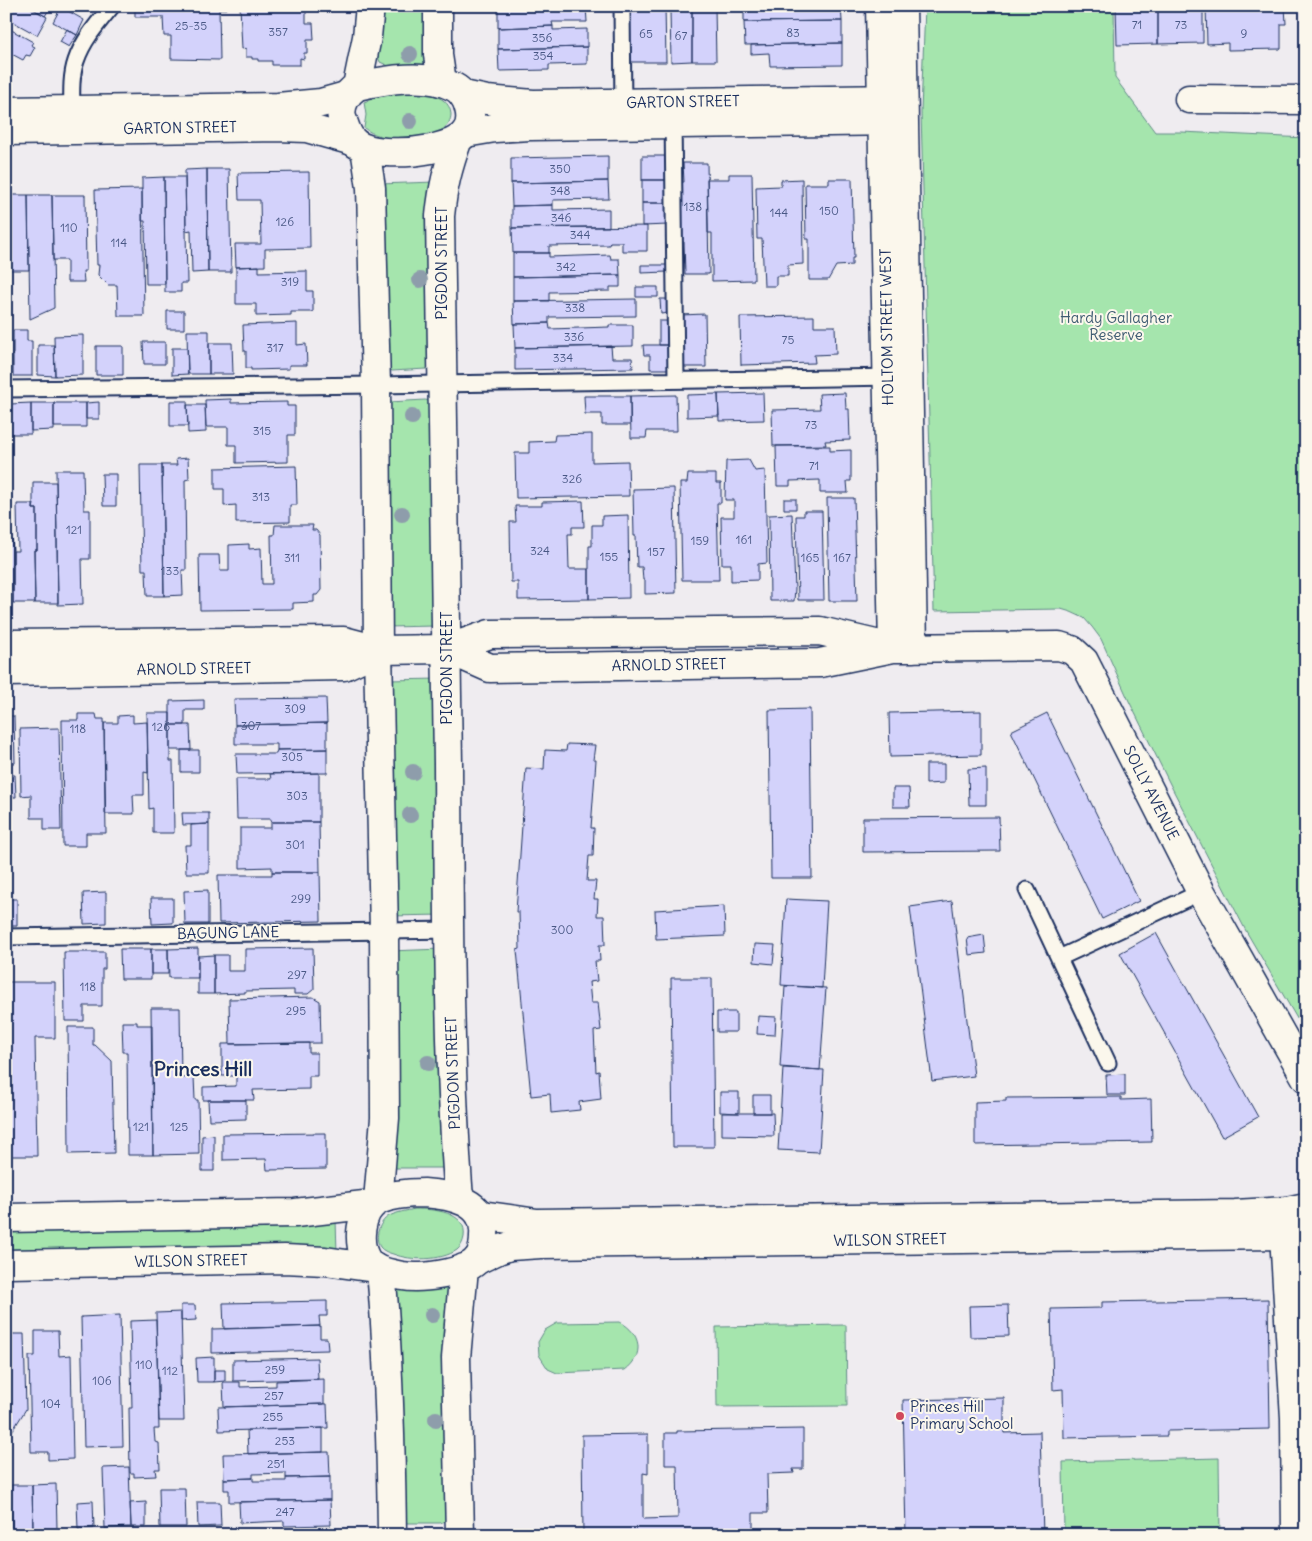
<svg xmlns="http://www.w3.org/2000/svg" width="1312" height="1541" font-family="Delius,sans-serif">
  <rect width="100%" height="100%" fill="#efecf0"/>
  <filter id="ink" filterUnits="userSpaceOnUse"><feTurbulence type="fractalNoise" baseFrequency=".02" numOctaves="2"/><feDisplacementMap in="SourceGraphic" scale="10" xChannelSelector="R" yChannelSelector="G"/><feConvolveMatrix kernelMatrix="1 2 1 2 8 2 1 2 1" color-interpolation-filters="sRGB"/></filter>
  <g filter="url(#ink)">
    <path fill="#a5e5ad" stroke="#608a86" d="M377 6H430L426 65 391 67 380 62 377 54Z
      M925 6H1114L1115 78 1155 132H1182L1306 138V1034L1246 931 1171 786 1129 701 1101 639 1092 627 1084 618 1071 612 1061 609 934 611 921 112Z
      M402 92C417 92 449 92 451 114 451 120 448 126 442 130 424 143 381 142 364 128L366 115 364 102 380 96Z
      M435 182 431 367 426 369 392 371 388 369 379 184Z
      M425 400 431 401 435 626 387 627 389 402Z
      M439 679 442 915 390 916 387 680Z
      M442 949 448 1168H388L389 951Z
      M415 1209C432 1209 468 1211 464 1237 463 1242 461 1247 457 1250 441 1261 411 1261 393 1254 389 1253 383 1251 380 1247 374 1237 379 1222 389 1216 397 1212 406 1211 415 1209Z
      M336 1220 337 1253 6 1256V1224Z
      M453 1284 448 1520 440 1523H406L402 1521 390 1285Z
      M620 1322C641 1333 645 1355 625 1370L557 1373 548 1369 539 1355 538 1342 545 1330 557 1323Z
      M846 1325 847 1406 717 1407 716 1327Z
      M1219 1458 1220 1535H1064L1063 1462Z"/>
    <path fill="#d3d2fb" stroke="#1b2f5e" d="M6 6H28L47 17 37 35 6 18Z
      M28 6H51L45 16Z
      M135 6H227V9H219L220 60 171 59V36H164L163 17H135Z
      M240 6H306V23H313L314 40H307V53H304V59L300 58V65H272V61H258V59H252V57H246V48L242 49Z
      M498 6H586L587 22H552L553 26 498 28Z
      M625 6H665L666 62H626Z
      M674 6H692V61L671 62 670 10H674Z
      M692 6H710V8H715L716 61H692Z
      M744 6H841L842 21 744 22Z
      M1116 6H1158V44L1117 45Z
      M1158 6H1203V43L1158 44Z
      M1206 6H1285L1286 24H1281V49L1228 50V43L1207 44Z
      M61 7 84 20 77 35 53 22Z
      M842 21V43L745 45 744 22Z
      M553 26V30L587 29V47L498 49V28Z
      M6 27 33 42 31 45 35 47 30 56 26 55 23 60 6 51Z
      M67 29 77 35 69 47 60 42Z
      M842 43V65L770 66 769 53 751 54V45Z
      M587 47V64L549 65V70L499 71 498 49Z
      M608 156V181L511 183V158Z
      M642 156H666L667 180H642Z
      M683 163H707L709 274H685L684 242 679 241 678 182H684Z
      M207 169 208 272 192 273 191 230 186 231 185 170Z
      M207 169H229L231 272H208Z
      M309 172 310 248 265 249V266L236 267 235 244H261L260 200H239L238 173Z
      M729 174H752L754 280 712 281V233H708L707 179H729Z
      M164 177 165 284H146L145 221H142V178Z
      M164 177H185L187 283H181V292H165Z
      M802 179 803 264 788 265V276H776V286H764L762 239H757L756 187 781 186V180Z
      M829 179H852L854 258H852V265L836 266 828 280H809V239H806L805 184H829Z
      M642 180H667V203H642Z
      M608 181 609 199 553 200V205L512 206 511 183Z
      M142 189 144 316H118L117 285H108L98 275 99 265H97L95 190Z
      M8 195H28L29 270H9Z
      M28 195H52L54 308 30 319Z
      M52 195H85L86 271H83L84 282H67V260H53Z
      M642 203H667L668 225 642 226Z
      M553 205V210L609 209V227L512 228V206Z
      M647 226V251H622V242H610L609 245 549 246V253H513L512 228Z
      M513 253H549V257L610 255 611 259H619L620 275 513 277Z
      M641 265H667V272L641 273Z
      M259 266V272L307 271V291H313V312H291V315L256 316V304H236V267Z
      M620 275V287H610V291L549 292V301H513V277Z
      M636 287H658V297H636Z
      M636 299V316L549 317V323L514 324 513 301Z
      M660 299H667L668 313 661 314Z
      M167 311H184V329H167Z
      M705 314 706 367H682L681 315Z
      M814 316V326H835L836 354 814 355 815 363 741 365 740 317Z
      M659 321H668V345H659Z
      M297 323V345L306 344 307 365H289V369L251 370V368H246V351H244L243 325Z
      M549 323 550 329 609 327V325H633V346L515 348 514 324Z
      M13 330H27V341H32V376H13Z
      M187 331H209V374H188Z
      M83 335V375L55 376 54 336Z
      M143 342H165V364H144Z
      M209 343H232L233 374H209Z
      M38 345H54L55 376 38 375Z
      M643 345H668V369H650V355H644Z
      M96 346H123V375H96Z
      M611 346 612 358H632L633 368 515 370V348Z
      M172 348H187L188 374 172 375Z
      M763 393 764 420 719 421 718 394Z
      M845 393 846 409H849L850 440 825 441 826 445 773 446 772 410 820 409 819 394Z
      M718 394 719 416 687 417V395Z
      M676 395 677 431H647L646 438H631L630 396Z
      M584 396H630V425H602V414H585Z
      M231 399V403L287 402V406H295V435H288V462L236 463V445H228V427H206L205 400Z
      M170 401H187L188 426H170Z
      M99 402V419H86V403Z
      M31 403H54V430L31 431Z
      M31 403V434H10V404Z
      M54 403H86V427H54Z
      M6 404H10V422H6Z
      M187 405H205L206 432 188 433Z
      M592 434V462L628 461 629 496 516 498 515 453H529V442L554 441 555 435Z
      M776 446H830V451L851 450V481H847L848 493H820V480L790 481V486H777Z
      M188 458 189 479 185 480 186 570H182L183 595 164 596 162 465H177L176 459Z
      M749 460 755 471 765 470 767 563 758 564V580L731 581V564H722L721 517H734V500H725L726 461Z
      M140 465H162L164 596H147L146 570H142Z
      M296 466 297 505H290V522L236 523V505L224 506V489H215V468Z
      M56 470H83L84 510H90V559H82L83 604 58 605Z
      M102 474H116V506H103Z
      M688 474H716V483H721V503H717L719 580H682L680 483H687Z
      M8 477 9 540H12L13 551V603H6V478Z
      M33 482H56L58 603H35L34 550H37V509H33Z
      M674 488 676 593 645 594V580H643L642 567H637L636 536H634L633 489Z
      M827 498H854L857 601H829Z
      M784 499H796V509H784Z
      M583 501 584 527H572V534H568L569 569H589V599L518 600V582H511L510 522H516L515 506H542V502Z
      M17 504H34L33 509H37V550H34L35 603H13V551H18Z
      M804 511H822L824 600H798L796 516H804Z
      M792 514 795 589 794 601H770L769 515Z
      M628 515 629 598 589 599V546H592V525H602V516Z
      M275 525H313L312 530H316L320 535 321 590 317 595H314V602L293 603V609L200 610 199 555H219L220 571H229V545L249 544V549L261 548 262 584H272L271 535H274Z
      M326 698 327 723 235 725 234 699Z
      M204 700V710H185V725H170V701Z
      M810 709 812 878H771L769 710Z
      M981 711V755L890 757 889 713Z
      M147 713H170V761H173L174 833H153V808L149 809Z
      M1047 713 1139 901 1102 919 1011 731Z
      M78 714H96L97 719H104L106 833H86V846H63L62 720H78Z
      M133 715V723L147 722 148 773 144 772V795H133L134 814H105L104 723H118V716Z
      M6 716H14L15 763H11L10 775H15L16 797H11V829H6Z
      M327 723V749L277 750V744H235V725Z
      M170 725H190L191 750H170Z
      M59 728 61 830H44V818H31V795L21 796 20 729Z
      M567 744 595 745 593 760H596L591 828H594L593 856H589L587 881H596L594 899H598L597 916H604L605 945H599L600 961H595L597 981 589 982 591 1003H598L601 1030 594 1031 596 1072 599 1071 601 1099 579 1102 580 1110 551 1113 550 1094 531 1096 517 950 520 949 519 912H516L526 768 544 769 545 750 566 751Z
      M327 749V773L237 774 236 754H276L277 750Z
      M181 750H199V772H181Z
      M926 764H944V783L926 784Z
      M986 768V805H969L968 769Z
      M319 773V822H271V819H237L236 779H271L270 774Z
      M893 788H909L910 807H893Z
      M182 813H209V824L183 825Z
      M999 817 1000 851 863 852V818Z
      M271 822H319L320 872H272V867L240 868V828H271Z
      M209 824V873H186L185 845H191V825Z
      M272 872H320L321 921 219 923 218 875H272Z
      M208 890V924H185L184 891Z
      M106 892V923L84 924 83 893Z
      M151 898H173V923L152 924Z
      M6 899H17V926H6Z
      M786 899 827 901 822 988 781 985Z
      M952 901 974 1076 932 1081 910 907Z
      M724 906 725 936 656 939 655 910Z
      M1156 933 1258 1117 1222 1137 1120 953Z
      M984 935 986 953 969 955 967 938Z
      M755 944 775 945 773 964 754 962Z
      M198 948V978H169L168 949Z
      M313 948 314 989 308 994H294V990L245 991V993L214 994V955H228V971H245V949Z
      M120 949H151V979H121Z
      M151 949H168V974H151Z
      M64 952H105V969H102V1006H84V1021H65Z
      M214 955V994H198V956Z
      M671 978H712L714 1147H673Z
      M6 982H55V1038H35L37 1156H6Z
      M785 986 826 988 820 1070 780 1067Z
      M313 997 320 1001 321 1043 230 1044 229 999Z
      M151 1008H180L181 1078 194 1077 195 1100H198L199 1154 153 1155Z
      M717 1012H736V1032H717Z
      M758 1016 776 1017 775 1035 757 1034Z
      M122 1022H137V1025H152L153 1155H128L127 1052H123Z
      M68 1027H93V1045H95L112 1061 114 1153 69 1154Z
      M309 1043V1053H317V1076H309V1089L253 1090 254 1100H203V1087L236 1086V1076H222V1044Z
      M783 1068 824 1070 819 1152 778 1150Z
      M1125 1074V1095H1107L1106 1075Z
      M720 1092H739V1113L720 1112Z
      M753 1095H770V1113H753Z
      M1121 1097V1100L1151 1099 1152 1142 975 1145V1102L1006 1101V1098Z
      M208 1100H246V1119L209 1120Z
      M722 1113H773L774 1136 722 1135Z
      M326 1133V1169L267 1170 266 1159 223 1160V1134Z
      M214 1135V1171H202V1136Z
      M1295 1293H1306V1353H1296Z
      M1268 1299 1270 1429 1167 1431V1436L1064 1438 1063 1389 1053 1390 1051 1309 1102 1308V1302Z
      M327 1301V1316H319L320 1326 224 1329 223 1303Z
      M181 1305H195L196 1320 181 1321Z
      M1008 1305 1009 1336 970 1337 969 1306Z
      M181 1312 184 1421H159L156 1313Z
      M120 1315 123 1446 84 1447 81 1317Z
      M156 1320 159 1429H154L155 1442 159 1443 160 1469H155L156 1476 134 1477V1473H130L129 1408H132L130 1321Z
      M320 1326V1338H327L328 1350 212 1353V1329Z
      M35 1331H58L59 1356 71 1355 73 1459 48 1460V1452H31L29 1356H35Z
      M6 1334H24L26 1409 11 1433H6Z
      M214 1357V1382H197L196 1358Z
      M317 1358 318 1379 233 1381V1360Z
      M214 1370H225V1381L214 1382Z
      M324 1379V1404L224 1407 223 1382H240V1387L276 1386V1381Z
      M1004 1398V1433L1040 1432 1043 1535H906L903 1400Z
      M324 1404H327L328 1428 219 1431 218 1407Z
      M323 1428V1452L248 1454 247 1430Z
      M803 1429V1469H793L794 1473 767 1474 768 1513H753V1535H583L582 1435 648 1434V1474L643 1473V1519L678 1518 677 1465H665V1433H677V1431Z
      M329 1452 330 1477 286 1478V1473L253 1474V1478L224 1479 223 1454Z
      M129 1467 131 1527 105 1528 103 1468Z
      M330 1477V1500L229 1502V1490H224V1479L253 1478V1481H286V1478Z
      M56 1484 57 1529H33L32 1485Z
      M11 1485H32L33 1529 12 1530Z
      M159 1488H185L186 1527H160Z
      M330 1500 331 1525 284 1526V1521L240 1523 239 1502Z
      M93 1501 94 1528 78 1529 77 1502Z
      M146 1502V1527H131L130 1503Z
      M197 1502H220L221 1526 198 1527Z"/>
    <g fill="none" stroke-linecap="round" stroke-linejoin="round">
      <g stroke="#1b2f5e" stroke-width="19">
        <path id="service" d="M622 6 623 108
          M72 116C72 98 70 78 76 61 83 40 98 23 112 6
          M673 118 676 380
          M6 389 376 385 895 377
          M1027 890 1108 1063
          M6 937 450 930
          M1059 958 1201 892"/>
      </g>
      <g stroke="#1b2f5e" stroke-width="31">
        <path id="minor" d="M880 6 893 648
          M902 6 913 648
          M463 95 487 100 533 104 901 99
          M1189 99 1306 100
          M6 111 278 107 321 103 346 96
          M6 131 278 127 307 128 353 141
          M465 133 495 128 530 126 901 121
          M6 644 344 641 378 650 447 649 490 634 820 631 884 646
          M447 649 490 668 820 663 893 648 1059 646 1072 650 1084 661 1201 892 1306 1078
          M6 672 344 666 378 650
          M481 1215 537 1223 1235 1214 1287 1211 1306 1207
          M6 1218 295 1213 373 1204
          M1284 1235 1295 1418 1296 1535
          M477 1260 498 1250 510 1246 541 1244 1284 1235 1306 1233
          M6 1264 285 1259 325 1261 375 1268"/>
      </g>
      <g stroke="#1b2f5e" stroke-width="31">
        <path id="tertiary" d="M438 6V55L442 82
          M357 86C385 80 427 72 454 87 468 94 476 120 465 133 458 143 442 146 431 149 411 153 370 156 354 142 347 136 345 126 342 118 339 105 347 93 357 86L367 37 370 6
          M458 139C448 167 443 186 440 216 443 399 446 582 448 764 449 909 448 1055 459 1199
          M365 148 371 188 376 385 378 650 384 931 385 1118 378 1201
          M424 1193C451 1195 487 1201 484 1236 484 1244 482 1255 476 1261 463 1274 420 1279 403 1276 391 1274 376 1272 368 1262 356 1245 359 1210 379 1200 393 1194 409 1193 424 1193Z
          M381 1271C389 1358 391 1447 392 1535
          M460 1535 456 1358 464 1268"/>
      </g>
      <use href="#service" stroke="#fbf7ec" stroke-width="15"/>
      <use href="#minor" stroke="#fbf7ec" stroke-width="28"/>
      <use href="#tertiary" stroke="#fbf7ec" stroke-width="28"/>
    </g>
    <g fill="#8e9dab">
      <circle cx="410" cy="54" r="8"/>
      <circle cx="410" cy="121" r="8"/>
      <circle cx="420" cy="280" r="8"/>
      <circle cx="412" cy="417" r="8"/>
      <circle cx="402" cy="514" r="8"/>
      <circle cx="413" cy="772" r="8"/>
      <circle cx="410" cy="815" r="8"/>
      <circle cx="428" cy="1063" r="8"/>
      <circle cx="432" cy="1315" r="8"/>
      <circle cx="436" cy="1419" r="8"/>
    </g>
  </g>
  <circle fill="#d1495b" stroke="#fbf7ec" stroke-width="2" cx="900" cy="1416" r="5"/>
  <g text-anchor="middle" stroke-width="4" stroke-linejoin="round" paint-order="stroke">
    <g font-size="12" fill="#495885">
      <text x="1137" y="29">71</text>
      <text x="1181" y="29">73</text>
      <text x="191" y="30">25-35</text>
      <text x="278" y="36">357</text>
      <text x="793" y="37">83</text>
      <text x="646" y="38">65</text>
      <text x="1244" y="38">9</text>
      <text x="681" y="40">67</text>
      <text x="542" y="42">356</text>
      <text x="543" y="60">354</text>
      <text x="560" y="173">350</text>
      <text x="560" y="195">348</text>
      <text x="693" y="211">138</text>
      <text x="829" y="215">150</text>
      <text x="779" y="217">144</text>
      <text x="561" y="222">346</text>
      <text x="285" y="226">126</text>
      <text x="69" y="232">110</text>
      <text x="580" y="239">344</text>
      <text x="119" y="247">114</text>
      <text x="566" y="271">342</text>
      <text x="290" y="286">319</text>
      <text x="575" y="312">338</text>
      <text x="574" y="341">336</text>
      <text x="788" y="344">75</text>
      <text x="275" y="352">317</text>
      <text x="563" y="362">334</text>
      <text x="811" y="429">73</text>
      <text x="262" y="435">315</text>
      <text x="814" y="470">71</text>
      <text x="572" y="483">326</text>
      <text x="261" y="501">313</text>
      <text x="74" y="534">121</text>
      <text x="744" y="544">161</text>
      <text x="700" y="545">159</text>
      <text x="540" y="555">324</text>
      <text x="656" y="556">157</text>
      <text x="609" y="561">155</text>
      <text x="292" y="562">311</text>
      <text x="810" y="562">165</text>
      <text x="842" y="562">167</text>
      <text x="170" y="575">133</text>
      <text x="295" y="713">309</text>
      <text x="251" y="730">307</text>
      <text x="161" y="731">126</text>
      <text x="78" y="733">118</text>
      <text x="292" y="761">305</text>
      <text x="297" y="800">303</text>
      <text x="295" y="849">301</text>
      <text x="301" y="903">299</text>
      <text x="562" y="934">300</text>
      <text x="297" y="979">297</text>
      <text x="88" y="991">118</text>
      <text x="296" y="1015">295</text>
      <text x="141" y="1131">121</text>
      <text x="179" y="1131">125</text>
      <text x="144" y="1369">110</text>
      <text x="275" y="1374">259</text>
      <text x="170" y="1375">112</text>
      <text x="102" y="1385">106</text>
      <text x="274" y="1400">257</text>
      <text x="51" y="1408">104</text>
      <text x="273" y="1421">255</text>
      <text x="285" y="1445">253</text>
      <text x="276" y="1468">251</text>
      <text x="285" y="1516">247</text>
    </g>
    <g font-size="15" fill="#1b2f5e" stroke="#fbf7ec">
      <text transform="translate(683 102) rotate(-1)" y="5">GARTON STREET</text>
      <text transform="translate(180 128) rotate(-1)" y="5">GARTON STREET</text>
      <text transform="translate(442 263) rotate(-90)" y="5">PIGDON STREET</text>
      <text transform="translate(887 327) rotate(-91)" y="5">HOLTOM STREET WEST</text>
      <text transform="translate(669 665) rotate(-1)" y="5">ARNOLD STREET</text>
      <text transform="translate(447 668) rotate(-90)" y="5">PIGDON STREET</text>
      <text transform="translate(194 669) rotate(-1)" y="5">ARNOLD STREET</text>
      <text transform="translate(1151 793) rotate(63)" y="5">SOLLY AVENUE</text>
      <text transform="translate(228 933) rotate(-1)" y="5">BAGUNG LANE</text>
      <text transform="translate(453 1073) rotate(-92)" y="5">PIGDON STREET</text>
      <text transform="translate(890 1240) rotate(-1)" y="5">WILSON STREET</text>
      <text transform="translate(191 1261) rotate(-1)" y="5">WILSON STREET</text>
    </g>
    <g font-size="15" fill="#3e5c72" stroke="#fbf7ec">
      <text x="1116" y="323">Hardy Gallagher<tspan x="1116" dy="17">Reserve</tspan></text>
    </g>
    <g font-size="15" fill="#1b2f5e" stroke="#fbf7ec" text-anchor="start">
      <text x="910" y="1412">Princes Hill<tspan x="910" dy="17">Primary School</tspan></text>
    </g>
    <g font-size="20" font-weight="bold" fill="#1b2f5e" stroke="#fbf7ec">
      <text x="203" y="1076">Princes Hill</text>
    </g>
  </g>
  <rect width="1312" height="1541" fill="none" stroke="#fbf7ec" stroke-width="25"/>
  <rect x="12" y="12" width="1287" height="1516" fill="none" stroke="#1b2f5e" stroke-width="2" filter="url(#ink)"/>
</svg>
